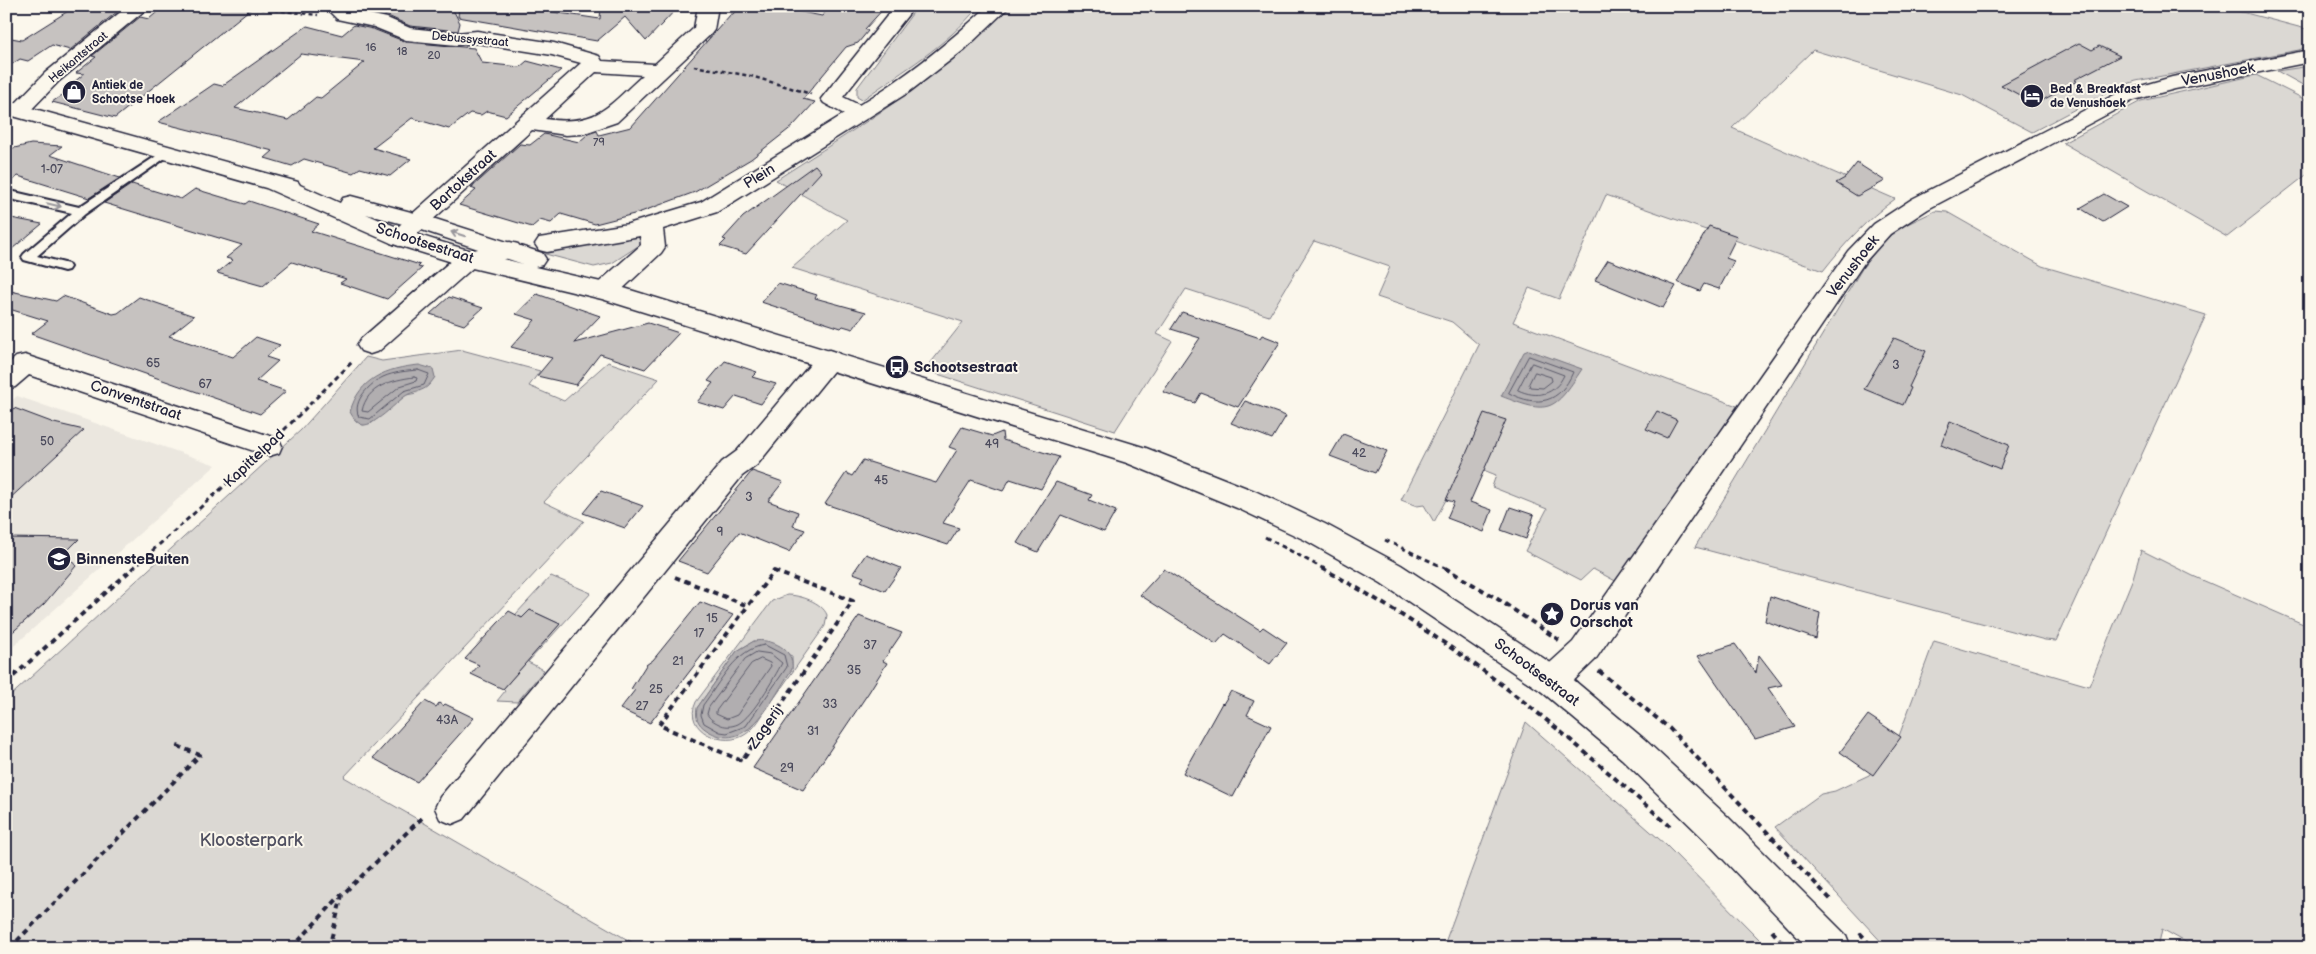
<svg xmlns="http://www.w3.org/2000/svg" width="2316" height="954" font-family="'Balsamiq Sans',sans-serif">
  <rect width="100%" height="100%" fill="#fbf7ec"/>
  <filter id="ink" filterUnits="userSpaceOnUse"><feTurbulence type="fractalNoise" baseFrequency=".02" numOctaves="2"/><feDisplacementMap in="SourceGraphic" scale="10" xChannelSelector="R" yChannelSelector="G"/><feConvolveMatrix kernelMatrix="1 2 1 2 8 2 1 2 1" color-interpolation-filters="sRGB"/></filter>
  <g filter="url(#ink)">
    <path fill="#ebe7df" d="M17 396 216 465 6 653V406Z"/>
    <path fill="#dbd8d3" stroke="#7e7d87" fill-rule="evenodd" d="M918 6H979C944 48 905 69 862 100L857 97V88Z
      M1009 6H2219L2310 30V45L2299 50 2136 81 2113 89 2032 132 1962 95 1813 50 1732 128 1895 199C1866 220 1845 243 1823 271L1606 195 1559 299 1529 288 1513 322 1737 406 1621 584 1593 569 1581 580 1525 551 1547 509 1492 487 1496 475 1466 463 1434 522 1424 505 1417 506 1401 500 1479 345 1452 322 1377 297 1390 267 1314 241 1269 316 1186 289 1157 334 1172 341 1115 431 925 370 963 322 792 268 847 220 776 180C858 127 942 77 1009 6Z
      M2310 66V89L2277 71Z
      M2256 75 2310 102V172L2227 237 2063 143 2141 101Z
      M1935 211 1947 212 2042 266 2206 315 2056 641 2045 640 1695 547 1863 267 1883 242 1899 228Z
      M643 234 652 237 612 263 594 267 534 251Z
      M462 350 540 371 529 386 564 401 608 362 659 379 544 502 584 521 344 777 642 948H6V928L14 922 6 917V700L301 430 366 357 382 361ZM435 377 417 393 406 395 372 423 363 425 354 420Z
      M2141 550 2193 576 2310 627V948H2196L2162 929 2158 948H1887L1775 827 1821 794 1835 791 1869 775 1899 736 1934 641 2089 686 2133 578Z
      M551 576 591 593 528 662 544 670 517 702 497 701 505 691 503 689 560 624 530 610 523 618 515 615Z
      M787 595C800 595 822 602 827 615L825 626C807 652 788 678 770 704 763 713 756 728 746 734 725 749 682 731 696 702L772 601ZM754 641 792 656V669L749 730 697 708 737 651Z
      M1526 722 1666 845 1761 941 1759 948H1443Z"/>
    <path fill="#b1aeb0" stroke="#787681" d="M1529 350 1582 369C1554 412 1549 415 1501 396L1524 352Z
      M419 365 433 369 435 377C423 396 418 387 404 397 395 404 374 426 363 425 356 423 353 417 350 412 359 378 387 368 419 365Z
      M754 641C771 638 795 649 792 669 774 696 749 754 710 732 699 726 695 720 697 708L737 651Z"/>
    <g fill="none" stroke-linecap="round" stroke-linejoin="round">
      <path stroke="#5b5a6a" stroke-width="1" d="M1529 356 1573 372C1560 403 1538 408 1509 393Z
        M1532 363 1564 375C1555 395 1537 399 1518 390Z
        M418 370 429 374 424 385 404 391 370 419 359 417C351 401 371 383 383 377 394 372 407 371 418 370Z
        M1535 372 1551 377 1552 381 1543 388 1530 387 1529 384Z
        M414 377 417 378 416 381 400 386 368 412 362 411C367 386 392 380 414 377Z
        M765 645 784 655 787 667 746 726 727 733 720 732 704 723 701 715 703 705C719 684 736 648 765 645Z
        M757 652 771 654 782 663C774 678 753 716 738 724 731 727 725 727 719 724 713 721 710 719 707 714L709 707 745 659Z
        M761 659 770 663 771 666 737 715 727 719 716 714V711L751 664Z"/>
    </g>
    <path fill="#c6c2c0" stroke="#22223b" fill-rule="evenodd" d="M76 6H96L118 11 70 50 52 45 28 61 20 59 6 68V37L22 40Z
      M187 6H254L115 118 52 102 74 87 69 86 84 74 76 73 96 57 92 56 140 17 149 19 163 7 183 9Z
      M376 6H451L460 23 458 31 410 26 388 16 369 12Z
      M459 6H512L600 19 601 6H679L646 41 625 17 597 41 458 17Z
      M740 6H770L822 16 828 9 849 12 867 6H886L865 29 868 31 858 43 846 47 803 99 815 102 793 126 751 159 695 192 638 213 595 224 561 214 551 223 540 220 532 227 459 205 476 190 471 188 520 144 530 145 544 134 579 142 588 134 597 131 599 135 631 127 731 14H733Z
      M354 25 373 29 406 42 474 48 482 63 520 67 527 61 561 70 506 116 487 111 481 115 470 113 449 129 412 118 373 148 411 159 390 176 360 168 353 173 304 159 292 166 265 158 273 151 158 122 214 84 222 86 307 26 342 35ZM301 54 365 62 321 98 316 97 288 120 235 108Z
      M2079 43 2092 50 2099 46 2120 56 2074 80 2077 81 2036 104 2001 85Z
      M31 144 62 146 50 155 120 178 89 198 18 176 6 186V150Z
      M1857 163 1885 181 1857 196 1836 183 1845 178Z
      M815 165 821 172 746 254 720 246 726 240 723 239 743 217Z
      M132 184 181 199 195 189 245 204 249 201 319 224 311 231 420 265 418 267 422 268 387 299 340 283 346 279 292 262 263 286 217 273 233 260 226 258 242 245 104 203Z
      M2104 194 2127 207 2103 222 2080 208Z
      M6 217 42 224 6 254Z
      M1709 226 1737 236 1726 258 1734 261 1719 289 1704 284 1700 291 1677 282Z
      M1608 260 1676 286 1663 308 1595 280Z
      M778 283 817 295 815 298 866 312 853 329 843 326 841 328 761 302Z
      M6 290 56 301 63 296 113 314 118 313 139 297 194 316 169 336 233 357 256 337 280 345 266 357 278 361 256 381 286 391 260 414 31 334 48 321 6 308Z
      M537 294 600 316 574 343 648 323 679 333 645 369 600 354 576 385 537 376 552 358 511 347 535 320 516 314Z
      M449 297 483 308 464 325 430 314Z
      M1182 312 1260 338 1262 335 1280 342 1238 407 1201 393 1195 403 1163 392 1200 338 1171 329Z
      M1894 338 1926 351 1909 387 1911 388 1903 405 1864 389Z
      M725 361 757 372 752 377 776 384 761 404 736 396 724 410 697 402 713 383 708 381Z
      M1245 401 1286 416 1272 439 1231 423Z
      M14 408 54 423 84 430 6 502V415Z
      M1657 411 1677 420 1667 438 1646 429Z
      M1484 413 1506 420 1470 502 1492 510 1484 532 1447 518 1454 502 1446 500Z
      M1950 421 2009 445 2000 469 1941 445Z
      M962 427 992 436 1002 432 1003 440 1059 457 1041 489 1010 479 1003 491 971 480 943 523 959 528 948 545 825 504 846 473 852 476 863 460 936 483 957 450 949 447Z
      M1343 434 1387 451 1375 473 1330 456Z
      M752 471 783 482 768 501 798 512 793 526 805 530 789 552 739 532 707 572 678 561Z
      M1056 482 1092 495 1089 500 1116 511 1104 532 1061 515 1038 552 1017 543Z
      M601 491 643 506 625 528 583 513Z
      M1510 507 1534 515 1526 539 1501 530Z
      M6 538 79 539 65 553 76 566 44 604 6 638Z
      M866 554 901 568 885 591 861 581 864 577 853 573Z
      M1164 569 1260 630 1263 627 1287 643 1270 664 1225 634 1216 644 1140 595Z
      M1770 596 1820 613 1816 639 1765 621Z
      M700 602 733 615 650 723 620 709 635 690 631 689 646 665 653 660Z
      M530 610 560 624 503 689 471 674 479 665 465 659 509 611 522 618Z
      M859 616 902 633 883 661 887 663 869 692 803 790 753 768Z
      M1735 644 1756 673 1759 655 1782 685 1768 688 1795 727 1755 739 1698 656Z
      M1231 691 1254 701 1247 715 1271 726 1233 797 1183 773 1222 703 1223 704Z
      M425 701 436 707 439 703 443 706 445 704 474 718 417 782 373 758Z
      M1868 715 1901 737 1873 775 1840 752Z"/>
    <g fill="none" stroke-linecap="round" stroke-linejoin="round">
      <g stroke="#22223b" stroke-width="4">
        <path id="lane" d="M167 149 172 152 171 154 85 214 37 256 68 264 70 267 68 270 64 271 24 260 22 257 24 254 72 213 6 198V190L79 207Z"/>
      </g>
      <g stroke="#22223b" stroke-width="3">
        <path id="street" d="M128 6H150L59 81 26 115 19 117 12 115 8 111 12 107 45 73Z
          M331 6H352L350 10 387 18 410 28 456 33 477 31 554 43 599 56 602 61 655 64 694 28 698 6H718L714 30 711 34 617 122 582 134 566 135 532 130 407 243 399 246 391 243 387 238 391 233 581 63 552 55 477 43 456 45 406 40 374 27 337 19 328 10ZM596 72 643 75C606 108 598 126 545 119Z
          M895 6H915L843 97 859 105C906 77 948 43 988 6H1010L965 49 909 92 717 212 663 229 665 247 661 253 614 297 605 299 596 297 593 291 596 285 641 245 640 236 547 252 539 250 535 244 539 238 628 224 701 202 844 114 824 103 821 99Z
          M2310 50V62L2175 89 2134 100 1928 209 1890 234 1864 263 1595 660 1563 691 1552 695 1541 691 1536 681 1541 671 1573 642 1848 251 1874 224 1912 199 2120 92 2172 77Z
          M510 242 518 244 522 250 518 256 476 265 379 351 370 354 361 351 357 345 361 339 460 253Z
          M829 350 838 353 842 359 838 365 757 465 742 476 464 819 452 824 440 819 435 808 440 797 722 462 737 451 820 353Z
          M25 355 279 439 282 446 279 453 269 456 29 375 15 387 6 389V366L16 357Z"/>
      </g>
      <g stroke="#22223b" stroke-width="3">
        <path id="secondary" d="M6 101 298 182 300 185 340 203 343 198 351 196 426 216 542 253 546 259 542 265 535 267 614 285 1146 448 1257 492 1325 524 1401 565 1563 671 1644 739 1727 816 1846 935 1851 948H1808L1703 838 1622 759 1541 691 1381 583 1305 540 1237 508 1127 463 602 299 468 267 391 243 266 188 6 114ZM366 214 410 226 523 264C469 251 417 237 366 214Z"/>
      </g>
      <path stroke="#22223b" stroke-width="2.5" stroke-dasharray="4 3" stroke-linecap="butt" d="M240 6 318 15
        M694 66 751 76 811 94"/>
      <path stroke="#22223b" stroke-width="3" stroke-dasharray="5 4" stroke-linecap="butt" d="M284 430 354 360
        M1265 537 1324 569
        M1385 540 1447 569
        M132 569 251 462"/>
      <path stroke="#22223b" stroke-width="4" stroke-dasharray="5.5 4.5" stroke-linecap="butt" d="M1322 568C1383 602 1442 639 1498 682 1558 727 1613 777 1670 826
        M1445 568 1496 598 1559 640
        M774 571 853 601 742 761 659 725Z
        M675 577 748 606
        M1599 671 1669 728 1833 902
        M6 683 133 568
        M1772 931 1787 948
        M1860 933 1873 948
        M10 948 200 755 175 745
        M292 948 341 895
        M329 948 342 895 425 815"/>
      <use href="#lane" fill="#fbf7ec" fill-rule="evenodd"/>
      <use href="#street" fill="#fbf7ec" fill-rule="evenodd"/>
      <use href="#secondary" fill="#fbf7ec" fill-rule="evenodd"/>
    </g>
    <defs><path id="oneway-shaft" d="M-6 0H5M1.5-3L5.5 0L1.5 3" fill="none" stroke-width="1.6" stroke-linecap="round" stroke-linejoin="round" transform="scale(1.25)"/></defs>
    <g stroke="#99979c">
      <use href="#oneway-shaft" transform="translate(54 205) rotate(13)"/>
      <use href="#oneway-shaft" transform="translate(458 234) rotate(-162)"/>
    </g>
  </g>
  <defs>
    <g id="shop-disc" transform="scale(1.25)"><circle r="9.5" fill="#22223b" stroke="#fbf7ec"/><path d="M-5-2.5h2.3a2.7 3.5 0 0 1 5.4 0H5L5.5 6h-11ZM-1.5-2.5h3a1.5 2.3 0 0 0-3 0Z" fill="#fff"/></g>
    <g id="hotel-disc" transform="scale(1.25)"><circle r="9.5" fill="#22223b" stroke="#fbf7ec"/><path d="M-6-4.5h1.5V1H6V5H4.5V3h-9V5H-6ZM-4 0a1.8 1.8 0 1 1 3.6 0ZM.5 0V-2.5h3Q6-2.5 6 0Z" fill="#fff"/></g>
    <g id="bus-disc" transform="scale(1.25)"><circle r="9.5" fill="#22223b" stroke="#fbf7ec"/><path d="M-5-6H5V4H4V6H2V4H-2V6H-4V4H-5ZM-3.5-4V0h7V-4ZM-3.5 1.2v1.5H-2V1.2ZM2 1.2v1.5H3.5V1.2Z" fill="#fff"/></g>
    <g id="school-disc" transform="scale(1.25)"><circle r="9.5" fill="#22223b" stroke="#fbf7ec"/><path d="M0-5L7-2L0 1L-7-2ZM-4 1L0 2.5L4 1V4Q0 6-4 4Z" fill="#fff"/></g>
    <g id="sight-disc" transform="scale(1.25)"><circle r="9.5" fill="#22223b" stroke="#fbf7ec"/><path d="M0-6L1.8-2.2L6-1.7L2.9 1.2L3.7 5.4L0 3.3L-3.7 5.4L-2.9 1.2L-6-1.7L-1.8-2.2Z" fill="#fff"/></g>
  </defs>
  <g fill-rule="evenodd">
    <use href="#shop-disc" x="74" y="92"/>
    <use href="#hotel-disc" x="2032" y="96"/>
    <use href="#bus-disc" x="897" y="367"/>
    <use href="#school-disc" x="59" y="559"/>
    <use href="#sight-disc" x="1552" y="614"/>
  </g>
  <g text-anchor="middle" stroke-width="4" stroke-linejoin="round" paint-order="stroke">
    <g font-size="11" fill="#4b4a5c">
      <text x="371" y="51">16</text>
      <text x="402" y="55">18</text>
      <text x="434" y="59">20</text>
      <text x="599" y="146">79</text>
    </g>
    <g font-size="12" fill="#22223b" stroke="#fbf7ec">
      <text transform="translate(470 39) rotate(5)" y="4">Debussystraat</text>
      <text transform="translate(78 57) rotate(-40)" y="4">Heikantstraat</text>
    </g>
    <g font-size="12" font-weight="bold" fill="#22223b" stroke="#fbf7ec" text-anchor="start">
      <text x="92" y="89">Antiek de<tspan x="92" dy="14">Schootse Hoek</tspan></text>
      <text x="2050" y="93">Bed &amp; Breakfast<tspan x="2050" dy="14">de Venushoek</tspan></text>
    </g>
    <g font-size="12" fill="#4b4a5c">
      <text x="52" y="173">1-07</text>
      <text x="153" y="367">65</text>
      <text x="1896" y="369">3</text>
      <text x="205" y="388">67</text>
      <text x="47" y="445">50</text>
      <text x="992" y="448">49</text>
      <text x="1359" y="457">42</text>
      <text x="881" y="484">45</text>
      <text x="749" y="501">3</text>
      <text x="720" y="536">9</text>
      <text x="712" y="622">15</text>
      <text x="699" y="637">17</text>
      <text x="870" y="649">37</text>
      <text x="678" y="665">21</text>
      <text x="854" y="674">35</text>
      <text x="656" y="693">25</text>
      <text x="830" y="708">33</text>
      <text x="642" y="710">27</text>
      <text x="447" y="724">43A</text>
      <text x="813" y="735">31</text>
      <text x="787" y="772">29</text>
    </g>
    <g font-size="15" fill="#22223b" stroke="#fbf7ec">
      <text transform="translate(2218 74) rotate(-11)" y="5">Venushoek</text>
      <text transform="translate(759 176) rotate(-32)" y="5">Plein</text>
      <text transform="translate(463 180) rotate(-42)" y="5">Bartokstraat</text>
      <text transform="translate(425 243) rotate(18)" y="5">Schootsestraat</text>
      <text transform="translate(1853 266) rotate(-52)" y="5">Venushoek</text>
      <text transform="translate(136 400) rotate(19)" y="5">Conventstraat</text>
      <text transform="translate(254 458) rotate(-43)" y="5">Kapittelpad</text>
      <text transform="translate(1537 672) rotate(37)" y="5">Schootsestraat</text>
      <text transform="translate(765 727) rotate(-55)" y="5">Zagerij</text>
    </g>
    <g font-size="15" font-weight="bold" fill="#22223b" stroke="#fbf7ec" text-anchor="start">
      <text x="914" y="372">Schootsestraat</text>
      <text x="76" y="564">BinnensteBuiten</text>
      <text x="1570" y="610">Dorus van<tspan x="1570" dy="17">Oorschot</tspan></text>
    </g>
    <g font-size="18" fill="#505061" stroke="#fbf7ec">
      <text x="251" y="846">Kloosterpark</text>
    </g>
  </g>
  <rect width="2316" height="954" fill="none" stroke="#fbf7ec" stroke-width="25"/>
  <rect x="12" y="12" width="2291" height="929" fill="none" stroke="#22223b" stroke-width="2" filter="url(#ink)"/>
</svg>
